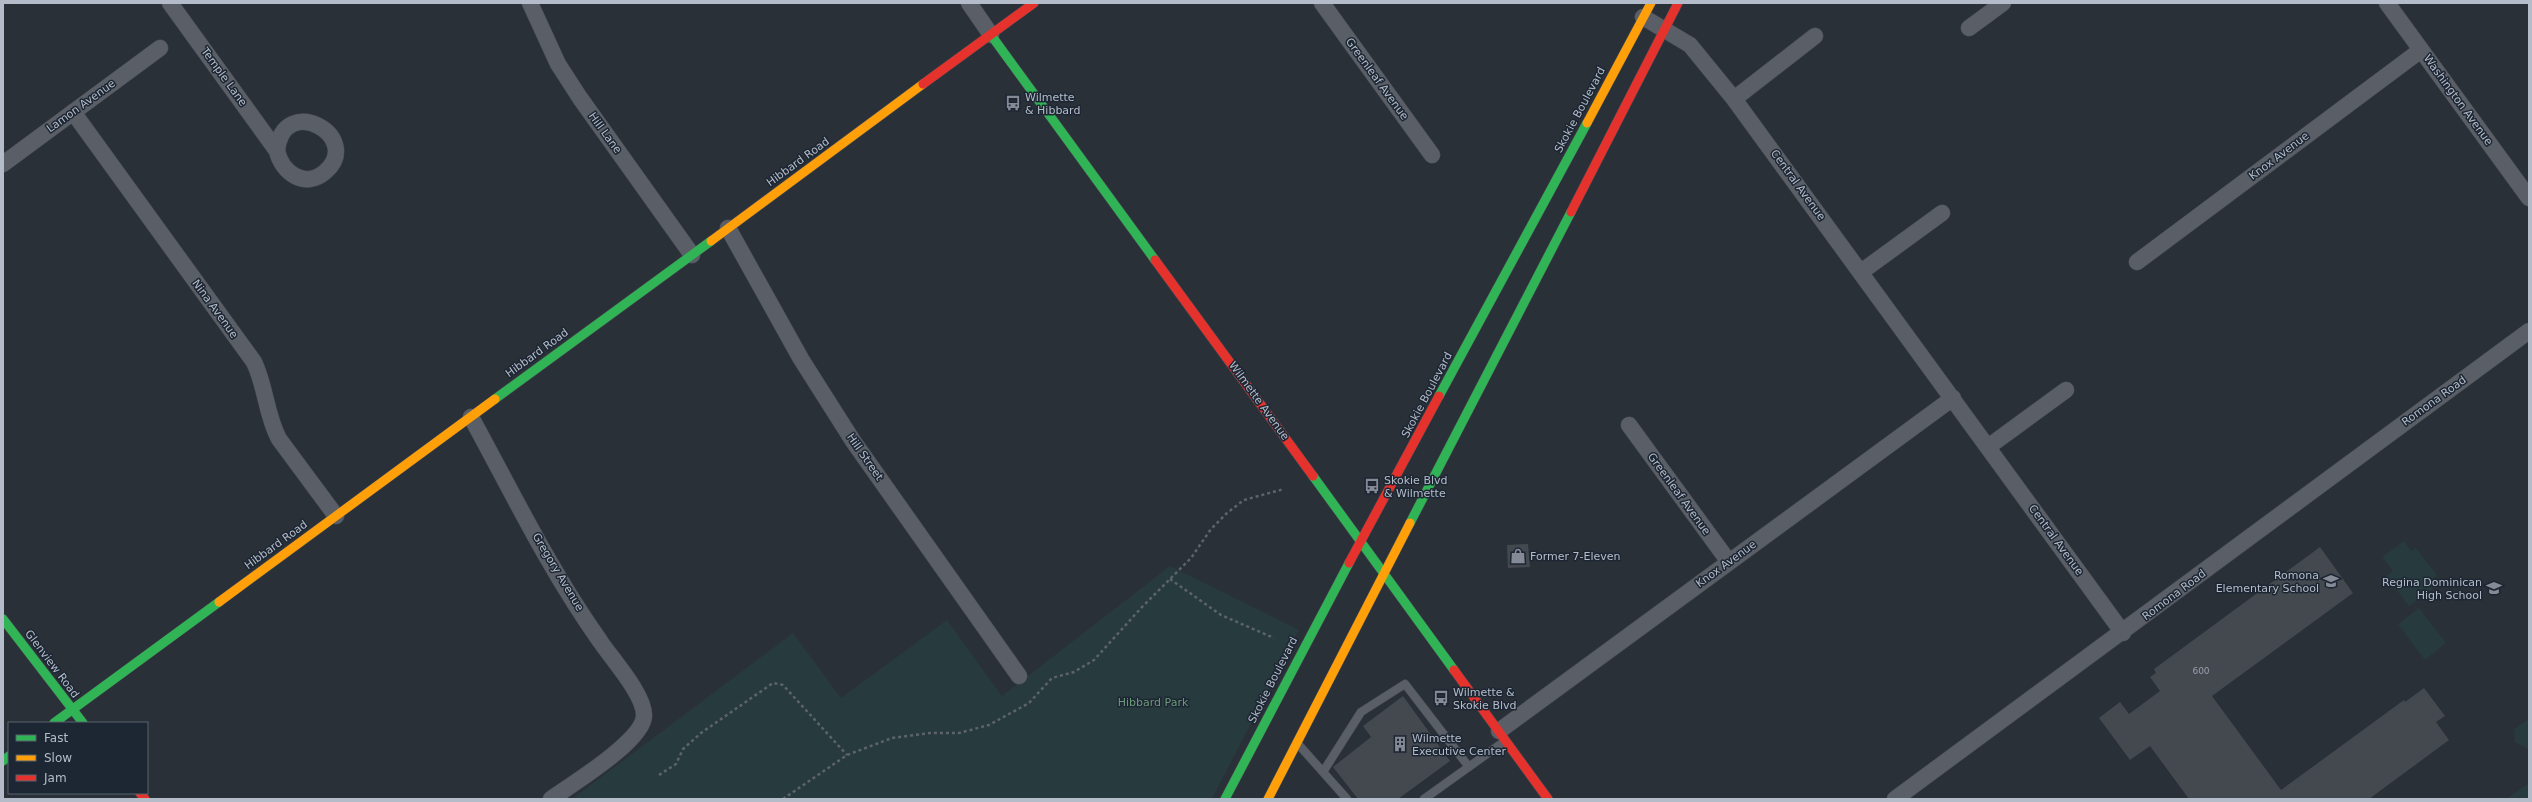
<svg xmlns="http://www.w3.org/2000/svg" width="2532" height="802" viewBox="0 0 2532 802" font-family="'DejaVu Sans',sans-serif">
<rect width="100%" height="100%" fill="#2a3038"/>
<path fill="#273a3e" d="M2404 541 2411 551 2416 548 2437 575 2428 583 2432 589 2409 606 2386 576 2393 571 2382 557Z
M1170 566 1299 630 1212 799H572L793 633 841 698 947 620 1002 696Z
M2419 608 2446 643 2425 660 2398 624Z
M2529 719V749L2515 742 2514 729Z
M2529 783V799H2506Z"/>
<path fill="#444950" d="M1528 544 1530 567 1508 568 1507 545Z
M2320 547 2353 593 2212 696 2281 790 2404 700 2405 702 2424 688 2445 716 2436 722 2449 740 2369 799H2189L2150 746 2130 760 2099 718 2120 702 2129 714 2160 691 2150 677 2156 673 2154 669Z
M1403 696 1450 761 1398 799H1358L1333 767 1371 737 1363 726Z"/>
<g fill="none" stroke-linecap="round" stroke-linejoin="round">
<defs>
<path id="lane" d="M1298 744 1347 799
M1323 772 1361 712 1405 684 1469 767
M1424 799 1505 741"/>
<path id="street" d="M170 3 277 151C282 173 305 189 325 172 365 137 283 91 277 151
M530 3 558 64 580 98 692 255
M969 3 991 35
M1322 3 1432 155
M2387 3 2529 198
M1643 17 1690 45 1734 99 2123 633
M1969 28 2003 3
M1734 99 1815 36
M73 112 254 362C266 387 266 415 279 439L336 516
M3 164 160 48
M728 228 801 359 853 441 1019 676
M2137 262 2421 50
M1861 272 1942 213
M471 417C512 492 550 571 600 641 611 658 645 695 644 716 643 741 572 784 551 799
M1629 425 1729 562
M1988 447 2066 390
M1499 731 1953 398
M1895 799 2529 331"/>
<path id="fast" d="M991 35 1155 260
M1439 396 1587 123
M495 399 711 241
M1313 476 1454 670
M1410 523 1571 212
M3 619 83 723
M54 723 219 602
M3 761 9 756
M1225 799 1349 563"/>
<path id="slow" d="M1587 123 1651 3
M711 241 923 84
M219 602 495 399
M1268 799 1410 523"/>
<path id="jam" d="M923 84 1034 3
M1571 212 1678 3
M1155 260 1313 476
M1349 563 1439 396
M1454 670 1548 799
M140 793 145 799"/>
</defs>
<use href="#lane" stroke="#484c53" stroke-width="9"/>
<use href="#street" stroke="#484c53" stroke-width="17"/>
<use href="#fast" stroke="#484c53" stroke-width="10"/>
<use href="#slow" stroke="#484c53" stroke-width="10"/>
<use href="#jam" stroke="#484c53" stroke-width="10"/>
<path stroke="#5d636a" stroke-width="2.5" stroke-dasharray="3 3" stroke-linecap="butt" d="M1170 579 1221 615 1274 638
M659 775 676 764 683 749 701 733 773 683 783 685 847 755
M783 799 847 755 892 738 930 733H959L989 725 1029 703 1052 678 1074 672 1094 660 1142 607 1191 558 1211 529 1227 513 1244 500 1284 489"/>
<use href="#lane" stroke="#5a5e66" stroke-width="8"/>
<use href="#street" stroke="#5a5e66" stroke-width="16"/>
<use href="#fast" stroke="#30b455" stroke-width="9"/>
<use href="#slow" stroke="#ff9f0a" stroke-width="9"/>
<use href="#jam" stroke="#e5322d" stroke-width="9"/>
</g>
<defs>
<symbol id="bus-bare" viewBox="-9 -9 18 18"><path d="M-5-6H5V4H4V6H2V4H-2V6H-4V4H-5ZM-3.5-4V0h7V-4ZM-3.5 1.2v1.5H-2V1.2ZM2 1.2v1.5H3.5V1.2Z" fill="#848b96" stroke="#1d2633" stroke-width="2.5" paint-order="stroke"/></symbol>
<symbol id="shop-bare" viewBox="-9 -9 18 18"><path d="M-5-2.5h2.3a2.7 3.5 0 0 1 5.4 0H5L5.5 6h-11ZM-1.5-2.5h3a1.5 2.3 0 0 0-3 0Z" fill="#848b96" stroke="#1d2633" stroke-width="2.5" paint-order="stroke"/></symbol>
<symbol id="school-bare" viewBox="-9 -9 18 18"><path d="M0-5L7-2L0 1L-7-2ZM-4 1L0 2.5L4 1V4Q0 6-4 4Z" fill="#848b96" stroke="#1d2633" stroke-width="2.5" paint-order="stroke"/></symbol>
<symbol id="building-bare" viewBox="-9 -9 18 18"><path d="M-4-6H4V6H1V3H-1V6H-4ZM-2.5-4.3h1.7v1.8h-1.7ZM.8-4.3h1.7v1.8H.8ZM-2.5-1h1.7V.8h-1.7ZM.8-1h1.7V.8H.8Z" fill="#848b96" stroke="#1d2633" stroke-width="2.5" paint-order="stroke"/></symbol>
</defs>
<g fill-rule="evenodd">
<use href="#bus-bare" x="1002" y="92" width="22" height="22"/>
<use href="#bus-bare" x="1361" y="475" width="22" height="22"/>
<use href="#shop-bare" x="1507" y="545" width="22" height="22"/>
<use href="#school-bare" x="2320" y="570" width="22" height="22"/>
<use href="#school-bare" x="2483" y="577" width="22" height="22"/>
<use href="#bus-bare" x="1430" y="687" width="22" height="22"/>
<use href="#building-bare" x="1389" y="733" width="22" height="22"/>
</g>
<g text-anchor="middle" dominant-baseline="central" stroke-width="3" stroke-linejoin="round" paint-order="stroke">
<g font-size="9" fill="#989fab">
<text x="2201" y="671">600</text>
</g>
<g font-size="11" fill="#b4bcc9" stroke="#1d2633">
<text transform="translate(224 77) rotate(54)">Temple Lane</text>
<text transform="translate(1377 79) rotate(54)">Greenleaf Avenue</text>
<text transform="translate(2458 100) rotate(54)">Washington Avenue</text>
<text transform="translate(81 106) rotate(-36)">Lamon Avenue</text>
<text transform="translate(1580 110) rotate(-62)">Skokie Boulevard</text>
<text transform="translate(605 133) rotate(54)">Hill Lane</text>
<text transform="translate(2279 156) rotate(-37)">Knox Avenue</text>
<text transform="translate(798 162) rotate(-36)">Hibbard Road</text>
<text transform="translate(1798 185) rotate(54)">Central Avenue</text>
<text transform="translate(215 309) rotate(54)">Nina Avenue</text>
<text transform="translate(537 353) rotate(-36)">Hibbard Road</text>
<text transform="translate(1427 395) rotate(-62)">Skokie Boulevard</text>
<text transform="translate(1259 401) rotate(54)">Wilmette Avenue</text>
<text transform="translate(2434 401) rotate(-36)">Romona Road</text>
<text transform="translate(865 457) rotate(55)">Hill Street</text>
<text transform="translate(1679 494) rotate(54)">Greenleaf Avenue</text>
<text transform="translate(2056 540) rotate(54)">Central Avenue</text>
<text transform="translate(276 545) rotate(-36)">Hibbard Road</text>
<text transform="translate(1726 564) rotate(-36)">Knox Avenue</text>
<text transform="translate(558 572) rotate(59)">Gregory Avenue</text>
<text transform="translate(2174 595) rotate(-37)">Romona Road</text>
<text transform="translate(52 664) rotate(53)">Glenview Road</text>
<text transform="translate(1273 680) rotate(-63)">Skokie Boulevard</text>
</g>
<g font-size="11" fill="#b4bcc9" stroke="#1d2633" text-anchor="start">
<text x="1025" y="97">Wilmette<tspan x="1025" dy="13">&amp; Hibbard</tspan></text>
<text x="1384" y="480">Skokie Blvd<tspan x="1384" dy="13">&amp; Wilmette</tspan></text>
<text x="1530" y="556">Former 7-Eleven</text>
<text x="2319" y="575" text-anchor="end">Romona<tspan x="2319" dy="13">Elementary School</tspan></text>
<text x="2482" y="582" text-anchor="end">Regina Dominican<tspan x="2482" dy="13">High School</tspan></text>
<text x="1453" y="692">Wilmette &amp;<tspan x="1453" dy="13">Skokie Blvd</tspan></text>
<text x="1412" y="738">Wilmette<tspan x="1412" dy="13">Executive Center</tspan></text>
</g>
<g font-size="11" fill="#6b9a76" stroke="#1d2633">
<text x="1153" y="702">Hibbard Park</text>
</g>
</g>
<rect width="2532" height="802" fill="none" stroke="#b4bcc9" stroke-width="8"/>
<rect x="8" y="722" width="140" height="72" fill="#1d2633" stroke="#59626f"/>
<rect x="16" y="735" width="20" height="6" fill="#30b455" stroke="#59626f"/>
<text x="44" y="742" font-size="12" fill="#b4bcc9">Fast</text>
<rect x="16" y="755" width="20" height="6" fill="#ff9f0a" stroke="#59626f"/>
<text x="44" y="762" font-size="12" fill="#b4bcc9">Slow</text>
<rect x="16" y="775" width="20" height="6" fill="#e5322d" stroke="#59626f"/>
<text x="44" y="782" font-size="12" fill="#b4bcc9">Jam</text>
</svg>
